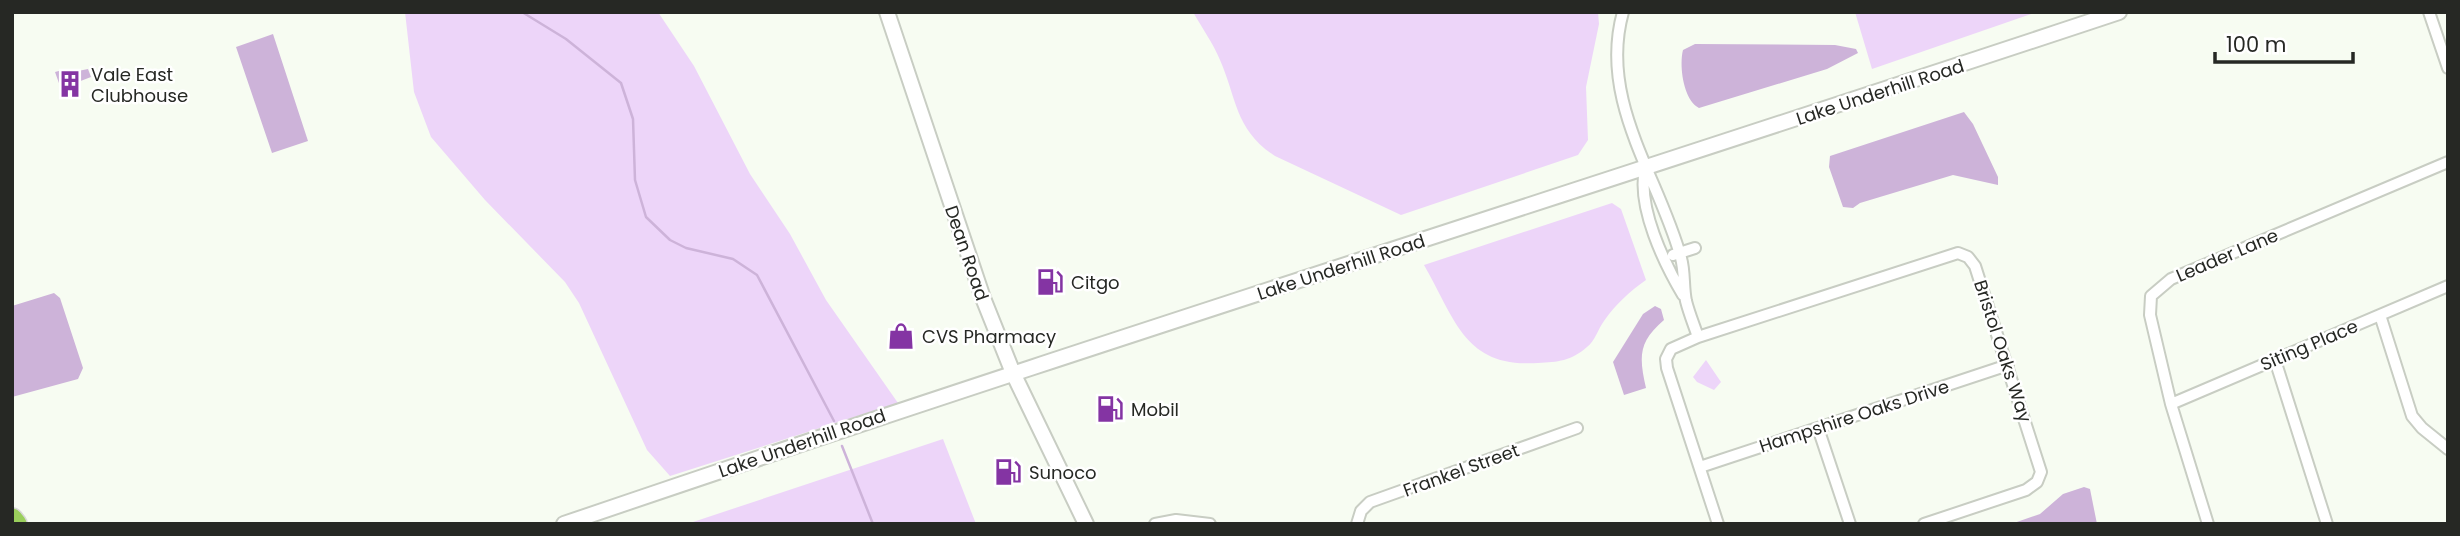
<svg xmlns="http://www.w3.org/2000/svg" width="2460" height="536" viewBox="0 0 2460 536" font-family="Poppins,sans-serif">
<rect width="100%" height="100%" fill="#f7fcf2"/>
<path fill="#edd5f9" d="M405 12H658L694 66 750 174 790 234 826 300 898 403 670 476 647 450 579 303 565 282 485 200 431 137 414 92Z
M1193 12H1598L1599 24 1586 87 1588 140 1578 155 1401 215 1275 156C1235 130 1237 99 1220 60 1213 43 1202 28 1193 12Z
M1855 12H2037L1872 69Z
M1612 203 1621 209 1646 280C1629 292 1616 304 1604 321 1598 329 1595 341 1587 347 1571 361 1558 362 1538 363 1465 368 1456 321 1424 265Z
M1706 360 1721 382 1714 390 1697 382 1693 377Z
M943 439 976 524H687Z"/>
<path fill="#cdb3d9" d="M273 34 308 141 272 153 236 47Z
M1695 44 1835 45 1856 49 1858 53 1827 69 1699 108C1683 100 1679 65 1683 50Z
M66 69 68 73 88 69 91 77 78 82 76 79 60 86 55 72Z
M1964 112 1973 124 1998 177V185L1953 175 1860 203 1853 208 1843 207 1829 167 1830 156Z
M54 293 60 298 83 368 78 379 12 397V306Z
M1655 306 1661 309 1664 320C1638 342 1639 357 1646 388L1624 395 1613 362 1643 314Z
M2084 487 2090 489 2097 524H2011L2040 514 2063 494Z"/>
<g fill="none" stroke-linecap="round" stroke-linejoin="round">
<path stroke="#cdb3d9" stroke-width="2.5" d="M522 12 566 39 621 83 633 119 635 180 646 217 670 240 686 248 733 259 757 275 834 421
M842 446 873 524"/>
<defs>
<path id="minor" d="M1623 12C1598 101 1659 177 1681 258 1685 272 1683 287 1686 301 1689 313 1694 325 1698 337
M2429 12 2448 68
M1645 170C1637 207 1664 263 1683 295
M1673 255 1695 248
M2380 315 2412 416 2422 428 2448 449
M2275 360 2327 524
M2171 404 2448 286
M1818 428 1850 524
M1700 467 2008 365
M1155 524 1176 520 1210 524
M1357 524 1361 511 1370 502 1577 428
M1718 524 1667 368 1666 359 1671 349 1698 337 1958 253 1968 257 1975 266 2041 472 2037 482 2026 490 1924 524
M2208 524 2171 404 2150 315 2151 296 2171 279 2448 162"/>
<path id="tertiary" d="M887 12 983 298 1013 373 1086 524
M564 524C1080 348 1601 184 2119 12"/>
<path id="motorway" d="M12 519 16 524"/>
</defs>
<use href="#minor" stroke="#c8cdc3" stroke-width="14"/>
<use href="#tertiary" stroke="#c8cdc3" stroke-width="18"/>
<use href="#motorway" stroke="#d8d8d8" stroke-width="24"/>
<use href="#minor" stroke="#fff" stroke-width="10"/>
<use href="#tertiary" stroke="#fff" stroke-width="14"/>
<use href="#motorway" stroke="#9acf5c" stroke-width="21"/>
</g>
<defs>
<symbol id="building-bare" viewBox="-9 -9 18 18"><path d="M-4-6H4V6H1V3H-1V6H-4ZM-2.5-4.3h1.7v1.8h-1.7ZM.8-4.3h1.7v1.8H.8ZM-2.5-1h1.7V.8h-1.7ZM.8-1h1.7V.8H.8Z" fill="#8434a3" stroke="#fff" stroke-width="2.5" paint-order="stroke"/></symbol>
<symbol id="fuel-bare" viewBox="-9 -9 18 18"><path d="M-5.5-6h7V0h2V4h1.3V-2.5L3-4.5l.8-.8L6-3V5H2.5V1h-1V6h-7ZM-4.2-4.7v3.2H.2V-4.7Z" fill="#8434a3" stroke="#fff" stroke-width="2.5" paint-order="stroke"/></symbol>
<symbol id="shop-bare" viewBox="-9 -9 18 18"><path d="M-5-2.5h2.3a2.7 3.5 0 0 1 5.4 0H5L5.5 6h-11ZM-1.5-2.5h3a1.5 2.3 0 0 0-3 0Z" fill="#8434a3" stroke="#fff" stroke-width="2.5" paint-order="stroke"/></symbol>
</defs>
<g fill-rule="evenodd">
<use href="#building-bare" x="51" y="65" width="38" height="38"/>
<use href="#fuel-bare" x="1031" y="263" width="38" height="38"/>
<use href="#shop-bare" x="882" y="317" width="38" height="38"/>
<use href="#fuel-bare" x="1091" y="390" width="38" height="38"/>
<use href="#fuel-bare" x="989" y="453" width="38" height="38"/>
</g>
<g text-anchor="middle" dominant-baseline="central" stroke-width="5" stroke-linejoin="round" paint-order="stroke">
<g font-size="18" fill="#262824" stroke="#fff" text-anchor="start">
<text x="91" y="74">Vale East<tspan x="91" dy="21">Clubhouse</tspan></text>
<text x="1071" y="282">Citgo</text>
<text x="922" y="336">CVS Pharmacy</text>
<text x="1131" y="409">Mobil</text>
<text x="1029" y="472">Sunoco</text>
</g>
<g font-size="18" fill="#262824" stroke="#fff">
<text transform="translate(1880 92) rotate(-18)">Lake Underhill Road</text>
<text transform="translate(967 253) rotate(71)">Dean Road</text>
<text transform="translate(2227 255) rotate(-23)">Leader Lane</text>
<text transform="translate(1341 267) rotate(-18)">Lake Underhill Road</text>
<text transform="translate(2309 345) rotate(-23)">Siting Place</text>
<text transform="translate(2003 351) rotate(72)">Bristol Oaks Way</text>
<text transform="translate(1854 416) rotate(-18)">Hampshire Oaks Drive</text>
<text transform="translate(802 443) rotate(-19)">Lake Underhill Road</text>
<text transform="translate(1461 470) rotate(-20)">Frankel Street</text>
</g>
</g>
<rect width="2460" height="536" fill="none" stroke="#262824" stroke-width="28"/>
<path d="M2215 52v10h138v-10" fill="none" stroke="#262824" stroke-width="3.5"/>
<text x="2226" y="52" font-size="21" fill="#262824" stroke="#ffffff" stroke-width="5" paint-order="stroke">100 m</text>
</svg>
